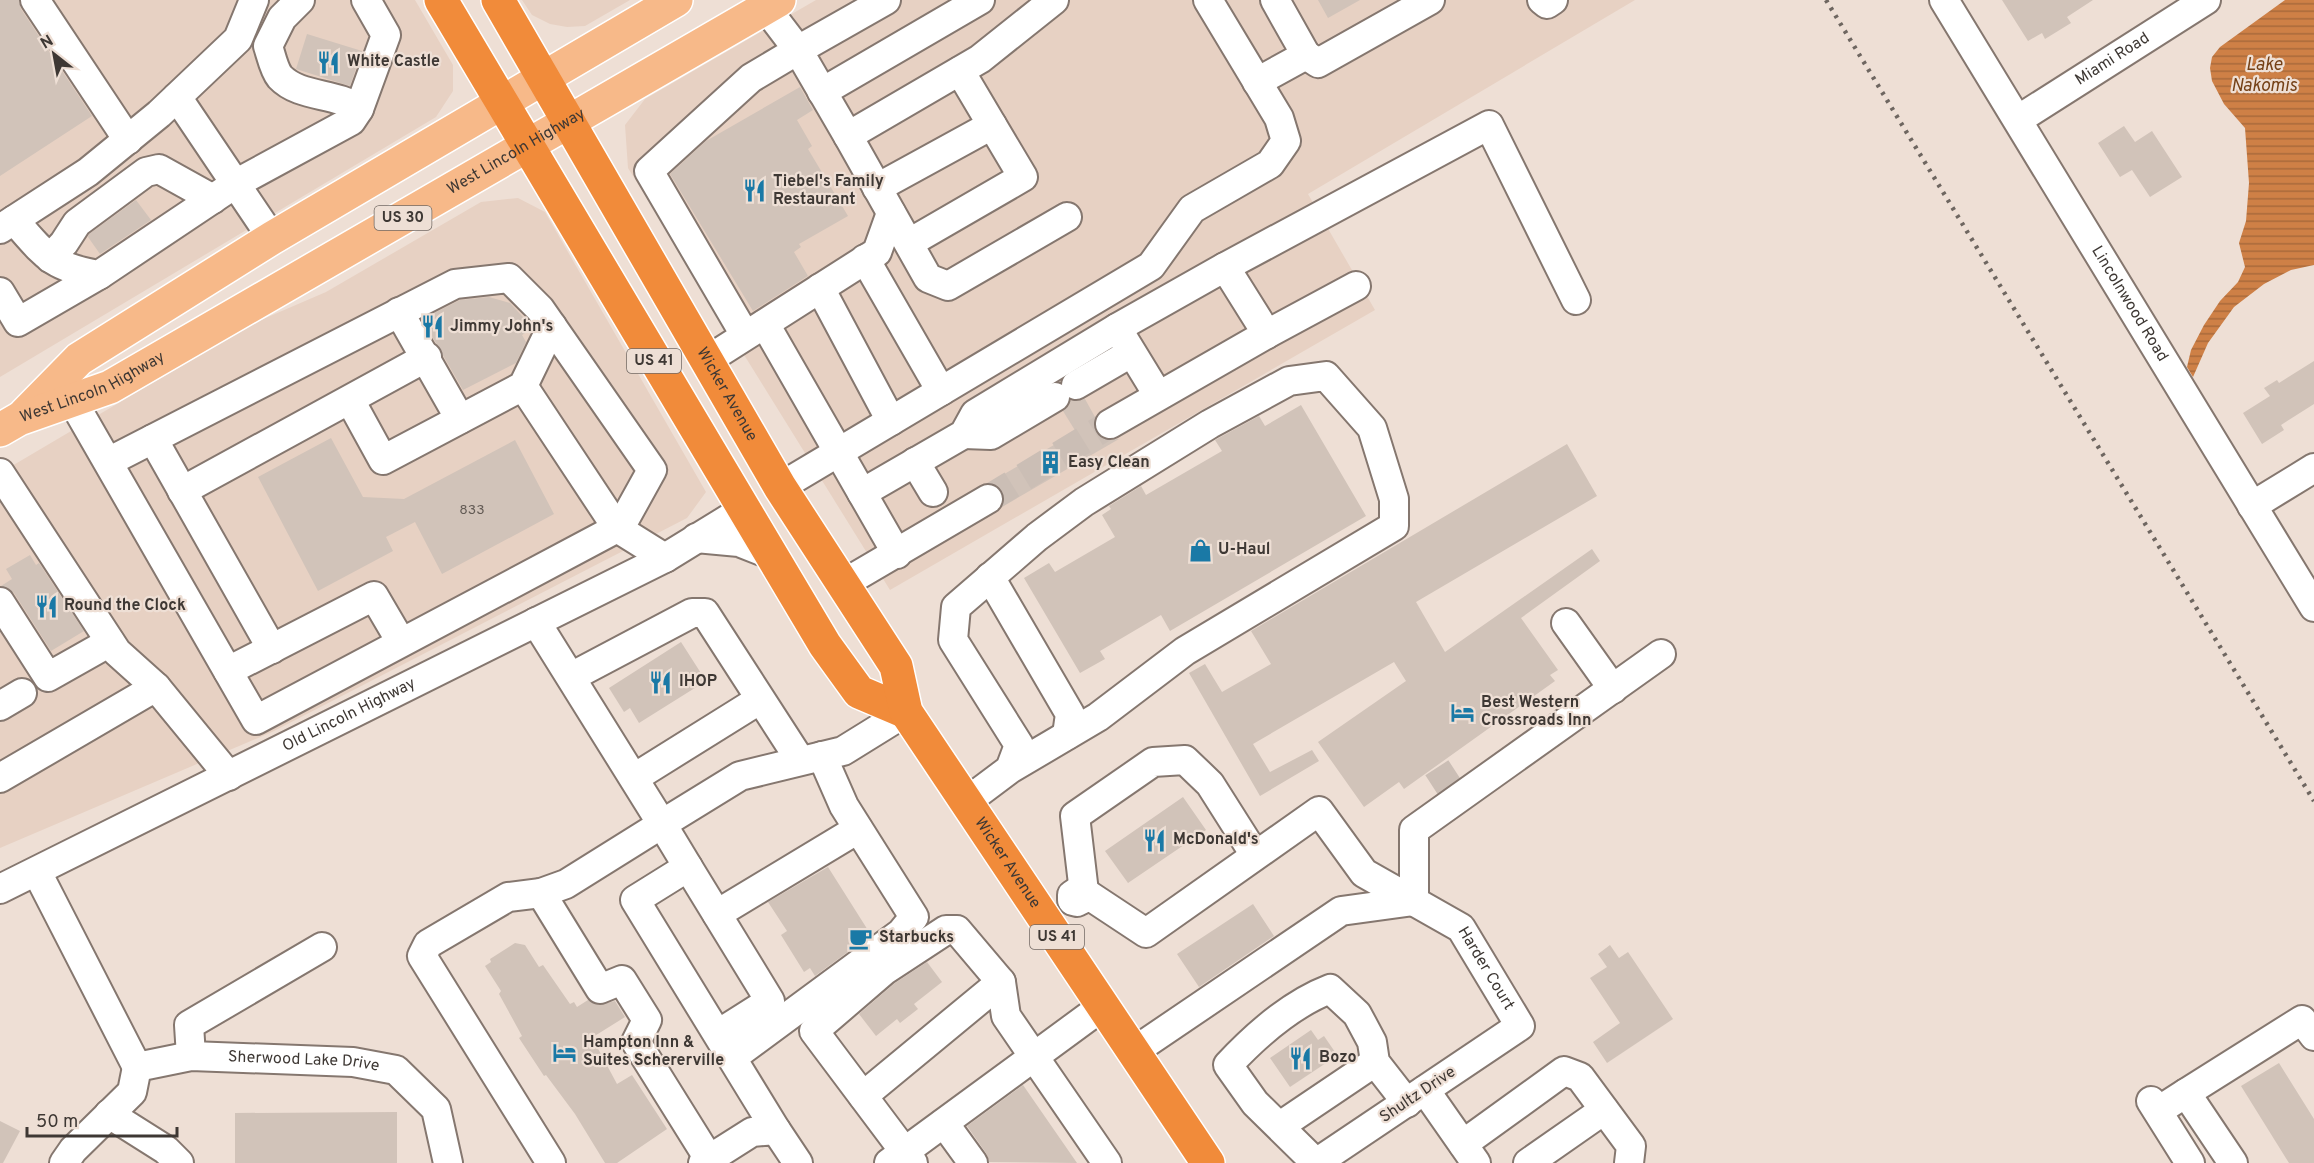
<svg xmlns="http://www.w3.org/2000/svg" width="2314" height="1163" viewBox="0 0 2314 1163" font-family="Overpass,sans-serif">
<defs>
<pattern id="water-rules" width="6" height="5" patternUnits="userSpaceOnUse" patternTransform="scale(1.5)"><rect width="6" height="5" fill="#ce8046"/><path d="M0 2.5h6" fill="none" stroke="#a96a3b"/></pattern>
</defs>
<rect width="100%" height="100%" fill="#eedfd5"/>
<path fill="#e7d1c3" d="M0 0H415L453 65V91L436 117 0 377Z
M522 0H630L585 26 567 27 550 24 532 15Z
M816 0H1635L1308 194 1375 310 890 590 628 168 625 125 645 99Z
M518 198 545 212 706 492 687 518 272 732 0 848V473L254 323 326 292 481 202Z"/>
<path fill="url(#water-rules)" d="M2285 0H2314V265L2291 270 2264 284 2234 307 2208 343 2193 377 2187 367 2191 350 2204 325 2220 301 2238 282 2245 267 2239 243 2246 221 2249 183 2245 128 2224 104 2212 81 2210 68 2212 57 2220 47Z"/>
<path fill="#d1c3b9" d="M0 0H19L21 9 92 116 0 176Z
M1318 0H1360L1328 18Z
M2002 0H2093L2067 17 2071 23 2045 39 2042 33 2028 41Z
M307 34 362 51 350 86 296 69Z
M800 87 813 110 797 120 812 146 808 149 848 216 799 244 801 247 794 252 808 276 753 311 670 174 706 141Z
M2124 126 2135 142 2152 131 2182 177 2150 197 2132 170 2120 177 2098 143Z
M136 200 151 220 100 254 88 237 89 234Z
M489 297 510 303 533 328 522 335 526 342 516 363 463 390 422 319 460 300Z
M2314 361V404L2281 425 2284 430 2262 444 2243 413 2270 396 2264 388 2277 380 2279 383Z
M1085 399 1095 417 1094 425 1096 433 1102 438 1119 439 1002 507V491L997 485 989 483 1076 432 1063 411 1071 400Z
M1301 405 1366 516 1170 631 1161 615 1100 651 1105 659 1080 673 1024 578 1049 563 1055 572 1115 537 1102 515 1111 509 1109 506 1141 486 1146 495 1222 451 1215 440 1259 416 1265 426Z
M331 438 363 497 404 499 515 440 554 514 442 574 415 522 386 537 393 551 318 591 258 477Z
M1567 444 1597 496 1416 602 1445 652 1592 549 1600 561 1521 618 1558 670 1550 675 1555 681 1404 789 1399 782 1364 807 1318 742 1406 681 1394 662 1253 744 1270 772 1312 750 1319 761 1260 796 1189 673 1205 664 1222 692 1271 664 1251 631Z
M30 555 36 565 39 563 84 631 51 651 14 593 1 586 12 579 6 569Z
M681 642 706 681 639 723 630 708 624 712 609 688Z
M1183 797 1206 830 1128 883 1105 851Z
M828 867 871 935 815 976 810 968 804 972 781 935 787 931 768 902Z
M1253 904 1274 936 1199 987 1177 954Z
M515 943 525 945 539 967 543 965 570 1004 574 1002 577 1007 588 1000 599 1005 615 1001 625 1017 593 1037 597 1042 595 1043 617 1084 632 1075 667 1129 617 1163H605L575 1114 546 1075 544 1076 519 1038 522 1036 499 994 501 991 485 966 491 962 490 959Z
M1610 945 1619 958 1628 952 1673 1019 1607 1063 1593 1042 1620 1023 1590 978 1607 967 1598 954Z
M927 962 942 982 914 1004 918 1009 900 1023 897 1019 876 1036 859 1014 895 983Z
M1311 1030 1318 1040 1324 1036 1335 1052 1330 1055 1332 1059 1290 1087 1270 1058Z
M2279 1063 2314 1119V1163H2289L2241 1086Z
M1023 1085 1077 1163 989 1162 986 1153 967 1126Z
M397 1112V1163H235V1113Z
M0 1121 20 1131 3 1163H0Z"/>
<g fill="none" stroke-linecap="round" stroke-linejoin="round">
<path stroke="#cbbeb5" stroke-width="28" stroke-dasharray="28 14" stroke-linecap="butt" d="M988 499 1110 424
M1433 787 1456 772"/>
<defs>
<g id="minor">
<path d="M35 0 128 140"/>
<path d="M300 0 282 18 268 46C271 55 274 70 280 77 300 98 336 92 359 109"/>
<path d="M1054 0 980 59 848 136 928 278 948 286 1067 217"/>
<path d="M1542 0 1547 4 1553 0"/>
<path id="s1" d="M1944 0 2314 607"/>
<path d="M1306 55 1318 63 1430 0"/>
<path d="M1257 82 1306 55 1275 0"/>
<path d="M822 92 980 0"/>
<path d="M177 97 272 238"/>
<path id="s2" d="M2019 119 2206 0"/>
<path d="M848 136 798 50 886 0"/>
<path d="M877 188 992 125"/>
<path d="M14 220C45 255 51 267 99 275L235 184 351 121 359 109 386 35 366 0"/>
<path d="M0 229 88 172 159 114 238 39 254 0"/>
<path d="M909 243 1023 177 960 71"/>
<path d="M50 258 64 243 77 223 146 172 159 169 213 199"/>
<path d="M865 259 941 391"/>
<path d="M1225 267 1489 125 1576 300"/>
<path d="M820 288 891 421"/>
<path d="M0 292 18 322 99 275"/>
<path d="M399 312 460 419"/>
<path d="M765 324 862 493"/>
<path d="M1117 328 1158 395"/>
<path d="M1267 334 1356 286"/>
<path d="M745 335 649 171 751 78 798 50 766 8"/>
<path d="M706 361 877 252 891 213"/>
<path d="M1076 385 1131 353"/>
<path d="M523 386 617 528 665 558"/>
<path d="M72 400C133 507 195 613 256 720L621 526 652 470 540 309 509 278 455 284 108 462"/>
<path d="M350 400 383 460 523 386 552 326"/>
<path d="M964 434 991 435 1055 397"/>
<path d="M153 439 272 649"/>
<path d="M915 462 933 492"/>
<path d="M0 473 117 652 156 687"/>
<path d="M780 487 1151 266 1192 209 1270 164 1286 141 1279 118 1208 0"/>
<path d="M182 491 427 357"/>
<path d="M2252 506 2314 468"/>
<path d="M696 538 739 542 772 555"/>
<path d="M897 554 862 493 964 434 975 414 1117 328 1225 267 1267 334 1110 424"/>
<path d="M990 577 1070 714 1067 735"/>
<path d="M843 584 988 499"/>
<path d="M0 602 48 677 110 642"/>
<path d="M536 622 662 824 566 884 541 893 508 897 428 944 422 956 551 1163"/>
<path d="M1566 623 1613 689"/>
<path d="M228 671 374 596 401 642"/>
<path d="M571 677 692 613H705L800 760"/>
<path d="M0 706 22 693"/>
<path d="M0 778 156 687 229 776"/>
<path d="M634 778 759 700"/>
<path d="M966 802 1010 769 1019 745 953 640 956 607 1037 537 1084 502 1210 424 1289 381 1326 376 1372 428 1394 499V526L1185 651 1098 717 1010 769"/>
<path d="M688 867 770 1001 718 1034"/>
<path d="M37 872 137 1067"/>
<path id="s3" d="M0 889 665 558 743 510"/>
<path d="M541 893 600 989 622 980 647 1020 636 1042 709 1159"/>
<path id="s4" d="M1072 900V895L1078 891 1084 892 1146 933 1319 811 1364 873 1461 928 1520 1026 1316 1163"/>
<path d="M1073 901 1077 902 1083 899 1084 892 1075 816 1153 762 1185 760 1210 784 1255 855"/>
<path d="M1414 901V830L1661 654"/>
<path d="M717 914 858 829"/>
<path d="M1133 1052 1341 911 1414 901"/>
<path d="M191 1056 189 1025 322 947"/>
<path d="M733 1057 901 933 914 917 844 806 822 756"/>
<path d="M1425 1090 1476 1163"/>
<path d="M2186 1093 2302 1020 2314 1036"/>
<path d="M863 1096 1001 982"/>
<path d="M2151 1101 2190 1163"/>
<path d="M2158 1111 2186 1093 2233 1163"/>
<path d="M109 1114 166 1150 179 1163"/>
<path d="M944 1123 973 1163"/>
<path d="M1280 1126 1375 1062"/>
<path d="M776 1130 635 900 688 867 662 824 740 776 843 751 906 712"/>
<path d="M1463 1144 1564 1071 1580 1077 1631 1146 1629 1163"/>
<path id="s5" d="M64 1163 73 1150 132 1092 137 1067 191 1056 353 1062 396 1070 436 1109 448 1163"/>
<path d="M703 1163 752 1132 776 1130 798 1163"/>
<path d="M889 1163 1103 1006"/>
<path d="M913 1163 814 1031 885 970 946 930H957L1001 982 1006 1016 1107 1163"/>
<path d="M1316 1163 1255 1103 1228 1065C1257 1034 1291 1004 1330 989L1357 1014 1372 1042 1375 1062 1407 1103"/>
<path d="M1528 1163 1604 1110"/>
</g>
<g id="major">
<path d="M25 414 79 359 272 238 676 0"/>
<path id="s6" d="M0 430 19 419 110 387 779 0"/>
</g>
<g id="highway">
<path d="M441 0 825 645 859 692 906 712"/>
<path id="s7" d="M498 0 780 487 896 666 906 712 1208 1163"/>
</g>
</defs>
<use href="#minor" stroke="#85776f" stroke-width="32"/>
<use href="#major" stroke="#fff" stroke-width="36"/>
<use href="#highway" stroke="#fff" stroke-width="36"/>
<use href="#minor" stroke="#fff" stroke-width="28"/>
<use href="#major" stroke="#f7b989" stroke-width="33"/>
<use href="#highway" stroke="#f18b3a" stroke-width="33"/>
<path stroke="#6e6660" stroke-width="4.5" stroke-dasharray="3 6" stroke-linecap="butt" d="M1826 0 2314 801"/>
</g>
<defs>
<symbol id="restaurant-bare" viewBox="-9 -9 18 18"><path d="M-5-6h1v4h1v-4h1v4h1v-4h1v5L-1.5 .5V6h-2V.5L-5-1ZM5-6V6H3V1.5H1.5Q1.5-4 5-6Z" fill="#1a79a6" stroke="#eedfd5" stroke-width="2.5" paint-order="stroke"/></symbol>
<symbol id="building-bare" viewBox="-9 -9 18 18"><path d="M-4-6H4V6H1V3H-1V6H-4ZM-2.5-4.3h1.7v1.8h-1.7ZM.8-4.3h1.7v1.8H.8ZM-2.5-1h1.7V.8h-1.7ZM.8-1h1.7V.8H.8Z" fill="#1a79a6" stroke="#eedfd5" stroke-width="2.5" paint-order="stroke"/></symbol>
<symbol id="shop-bare" viewBox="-9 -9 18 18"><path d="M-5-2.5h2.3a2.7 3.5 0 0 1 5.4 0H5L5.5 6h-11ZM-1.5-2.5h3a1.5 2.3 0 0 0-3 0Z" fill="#1a79a6" stroke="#eedfd5" stroke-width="2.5" paint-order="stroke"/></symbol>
<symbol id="hotel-bare" viewBox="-9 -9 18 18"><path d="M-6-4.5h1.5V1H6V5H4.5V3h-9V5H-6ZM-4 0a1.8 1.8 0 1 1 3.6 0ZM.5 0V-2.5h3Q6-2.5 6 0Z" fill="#1a79a6" stroke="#eedfd5" stroke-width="2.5" paint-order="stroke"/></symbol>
<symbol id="cafe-bare" viewBox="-9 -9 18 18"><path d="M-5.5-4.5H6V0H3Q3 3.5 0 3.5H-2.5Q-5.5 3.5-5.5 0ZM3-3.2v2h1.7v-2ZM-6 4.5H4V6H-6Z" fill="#1a79a6" stroke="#eedfd5" stroke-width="2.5" paint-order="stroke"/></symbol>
</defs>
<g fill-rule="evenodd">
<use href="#restaurant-bare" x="312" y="46" width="33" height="33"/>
<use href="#restaurant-bare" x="738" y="174" width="33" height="33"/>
<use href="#restaurant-bare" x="416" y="310" width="33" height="33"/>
<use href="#building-bare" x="1034" y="446" width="33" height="33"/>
<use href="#shop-bare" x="1184" y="534" width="33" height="33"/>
<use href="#restaurant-bare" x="30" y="590" width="33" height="33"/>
<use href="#restaurant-bare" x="644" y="666" width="33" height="33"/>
<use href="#hotel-bare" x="1446" y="696" width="33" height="33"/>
<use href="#restaurant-bare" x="1138" y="824" width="33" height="33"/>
<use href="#cafe-bare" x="844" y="922" width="33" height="33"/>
<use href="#hotel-bare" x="548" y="1036" width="33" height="33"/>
<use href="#restaurant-bare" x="1284" y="1042" width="33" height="33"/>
</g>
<g text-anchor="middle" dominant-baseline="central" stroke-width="4.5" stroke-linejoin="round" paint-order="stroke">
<g font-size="14" fill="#635b55">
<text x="472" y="510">833</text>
</g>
<g fill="#eedfd5" stroke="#736a64" stroke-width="1.5">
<rect x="374.5" y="206" width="57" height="24" rx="4.5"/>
<rect x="627" y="349" width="54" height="24" rx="4.5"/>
<rect x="1030" y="925" width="54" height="24" rx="4.5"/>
</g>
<g font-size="15" font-weight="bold" fill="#3e3834">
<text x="403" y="218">US 30</text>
<text x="654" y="361">US 41</text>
<text x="1057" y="937">US 41</text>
</g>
<g font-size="16" fill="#3e3834" stroke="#eedfd5">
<text stroke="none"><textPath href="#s2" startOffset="111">Miami Road</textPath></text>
<text stroke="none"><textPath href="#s6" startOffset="588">West Lincoln Highway</textPath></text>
<text stroke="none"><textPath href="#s1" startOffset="356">Lincolnwood Road</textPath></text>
<text stroke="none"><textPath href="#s6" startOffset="102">West Lincoln Highway</textPath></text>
<text stroke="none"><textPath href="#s7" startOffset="456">Wicker Avenue</textPath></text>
<text stroke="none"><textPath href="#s3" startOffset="390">Old Lincoln Highway</textPath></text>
<text stroke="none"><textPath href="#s7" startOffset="1005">Wicker Avenue</textPath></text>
<text stroke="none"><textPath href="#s4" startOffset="540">Harder Court</textPath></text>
<text stroke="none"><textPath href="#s5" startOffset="292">Sherwood Lake Drive</textPath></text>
<text transform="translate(1418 1095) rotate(-34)">Shultz Drive</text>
</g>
<g font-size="16" font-weight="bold" fill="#3e3834" stroke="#eedfd5" text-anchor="start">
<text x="347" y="62">White Castle</text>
<text x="773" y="182">Tiebel's Family<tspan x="773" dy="18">Restaurant</tspan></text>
<text x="450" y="327">Jimmy John's</text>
<text x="1068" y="463">Easy Clean</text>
<text x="1218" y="550">U-Haul</text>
<text x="64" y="606">Round the Clock</text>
<text x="679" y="682">IHOP</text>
<text x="1481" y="703">Best Western<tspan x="1481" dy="18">Crossroads Inn</tspan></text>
<text x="1173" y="840">McDonald's</text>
<text x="879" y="938">Starbucks</text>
<text x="583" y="1043">Hampton Inn &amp;<tspan x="583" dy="18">Suites Schererville</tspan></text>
<text x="1319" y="1058">Bozo</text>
</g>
<g font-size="18" font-style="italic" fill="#754116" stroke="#eedfd5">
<text x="2264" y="65">Lake<tspan x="2264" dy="21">Nakomis</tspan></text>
</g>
</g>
<g transform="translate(54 54) rotate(329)" stroke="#eedfd5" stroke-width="4.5" paint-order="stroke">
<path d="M0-4.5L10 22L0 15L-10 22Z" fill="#3e3834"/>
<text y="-9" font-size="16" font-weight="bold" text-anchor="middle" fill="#3e3834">N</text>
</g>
<path d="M27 1127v9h150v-9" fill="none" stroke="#3e3834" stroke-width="3"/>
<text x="36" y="1127" font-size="18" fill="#3e3834" stroke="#eedfd5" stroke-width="4.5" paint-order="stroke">50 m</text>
</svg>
